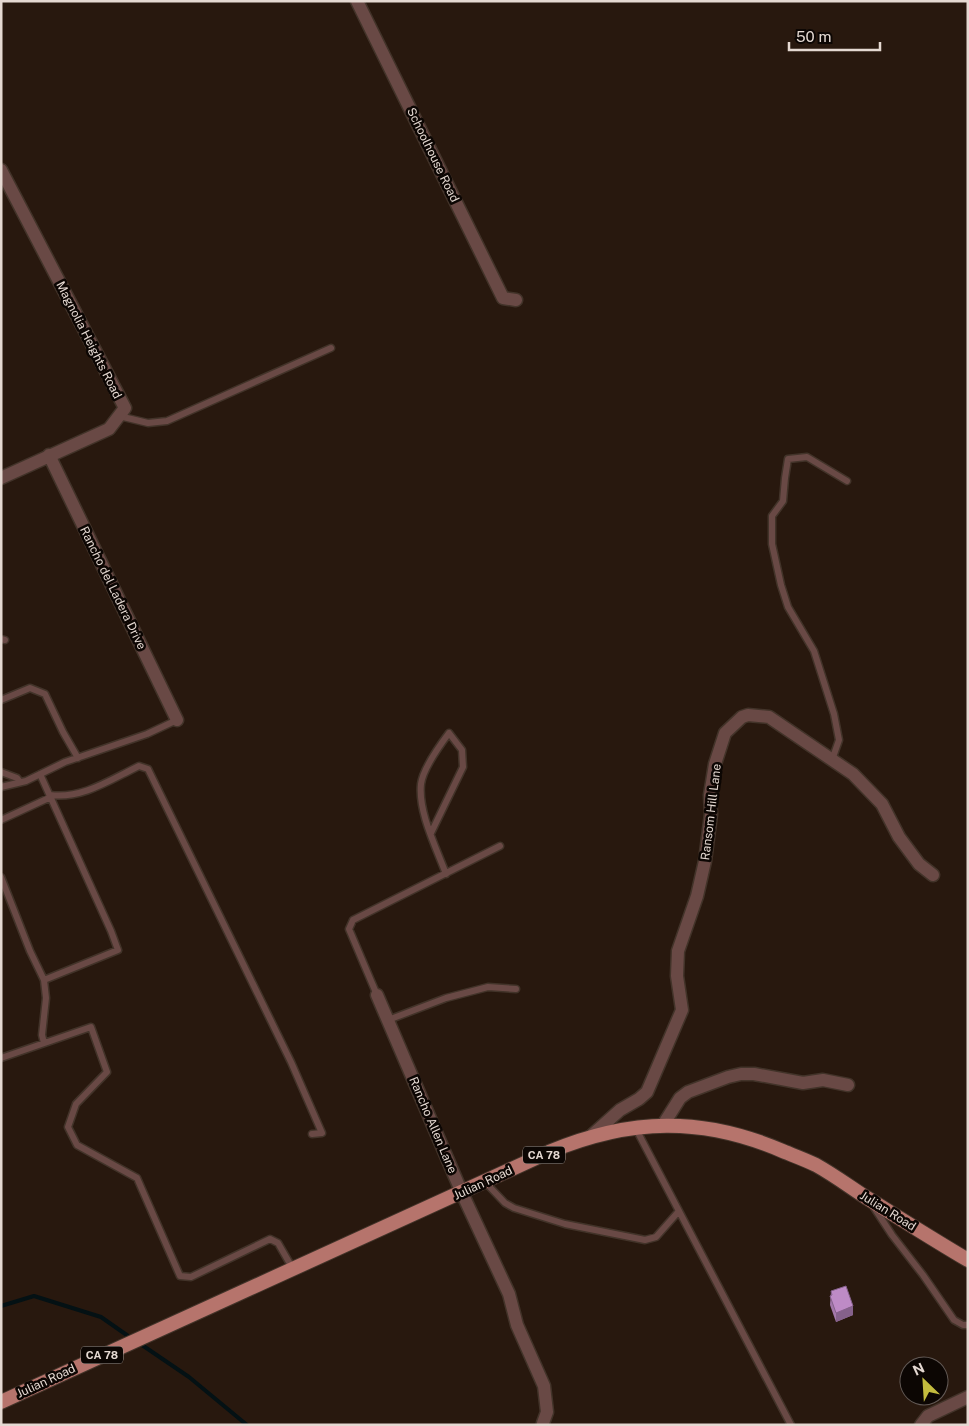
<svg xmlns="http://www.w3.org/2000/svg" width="969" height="1426" viewBox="0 0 969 1426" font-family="'Public Sans',sans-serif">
<rect width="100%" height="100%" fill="#28180e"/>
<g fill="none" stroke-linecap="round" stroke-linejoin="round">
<path stroke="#041114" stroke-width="4" d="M1 1306 34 1296 101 1317 131 1338
M139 1343 189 1377 247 1425"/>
<defs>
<path id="service" d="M119 416 148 423 167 421 331 348
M1 639 5 640
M1 700 30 688 45 694 63 732 78 758
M832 760 839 740 834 714 814 651 788 607 781 585 772 544V516L783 501 785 478 788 459 807 457 847 481
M1 772 17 778 20 782
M40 774 111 931 118 950 44 980 46 998 42 1035 44 1043
M1 787 26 781 65 762 147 734 177 720
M50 795C80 799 107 782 133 769L139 766 148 769 291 1062 322 1133 312 1134
M1 820 51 797
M431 833 463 767 462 750 449 733C440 745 423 769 421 784 418 812 436 847 446 874
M1 877 30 951 44 980
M377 995 349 929 353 920 500 846
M388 1020 446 998 488 987 516 989
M1 1058 91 1027 107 1072 76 1104 68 1127 77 1145 137 1178 180 1276 191 1277 270 1239 278 1243 293 1269
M635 1127 791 1425
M485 1182 505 1203 514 1208 565 1224 645 1240 656 1237 679 1211
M873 1206 892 1235 923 1275 954 1320 963 1325H968"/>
<path id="minor" d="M357 1 503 298 516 300
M1 170 125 408 109 429 1 478
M49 455 177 720
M377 995 462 1193 509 1294 517 1325 544 1386 547 1412 543 1423
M663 1125 680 1098 688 1092 728 1077 741 1074H754L803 1083 823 1080 848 1085
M591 1136 620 1110 639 1099 647 1092 682 1010 677 976 678 951 697 896 705 861 711 814 710 795 715 764 725 733 742 717 748 715 769 717 853 774 882 804 899 837 919 864 933 875
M921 1425 928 1416 968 1397"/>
<path id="primary" d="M1 1402 549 1152C630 1118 703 1116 785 1152 795 1156 806 1160 816 1165 834 1175 850 1187 867 1198 901 1219 934 1240 968 1260"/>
</defs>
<use href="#service" stroke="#423329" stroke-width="9"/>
<use href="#minor" stroke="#423329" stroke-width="15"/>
<use href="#primary" stroke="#423329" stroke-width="16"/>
<use href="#service" stroke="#694945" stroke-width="6"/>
<use href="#minor" stroke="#694945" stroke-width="12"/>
<use href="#primary" stroke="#b6746c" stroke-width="14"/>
</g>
<path fill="#a378aa" d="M831 1291 853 1315 836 1322 830 1305Z"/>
<path fill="#85618b" d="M853 1306V1315L836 1322V1313Z"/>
<path fill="#be8bc6" stroke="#85618b" d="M846 1286 853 1306 836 1313 830 1296 832 1295 831 1291Z"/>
<g text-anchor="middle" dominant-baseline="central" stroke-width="5" stroke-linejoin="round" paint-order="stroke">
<g fill="#0c0603" stroke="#a49a94" stroke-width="1">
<rect x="523" y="1146.5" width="42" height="17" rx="4"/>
<rect x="81" y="1346.5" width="42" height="17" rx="4"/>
</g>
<g font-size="11" font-weight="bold" fill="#e5d9d2">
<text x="544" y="1155">CA 78</text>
<text x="102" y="1355">CA 78</text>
</g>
<g font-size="12" fill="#e5d9d2" stroke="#0c0603">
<text transform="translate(433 155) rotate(64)">Schoolhouse Road</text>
<text transform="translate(89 340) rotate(63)">Magnolia Heights Road</text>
<text transform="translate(113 588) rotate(64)">Rancho del Ladera Drive</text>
<text transform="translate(711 812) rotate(-83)">Ransom Hill Lane</text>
<text transform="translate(433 1125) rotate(67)">Rancho Allen Lane</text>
<text transform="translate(483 1183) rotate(-25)">Julian Road</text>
<text transform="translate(888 1211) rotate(32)">Julian Road</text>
<text transform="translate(46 1381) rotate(-25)">Julian Road</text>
</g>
</g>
<rect width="969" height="1426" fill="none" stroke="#e5d9d2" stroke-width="5"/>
<g transform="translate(924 1381) rotate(335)"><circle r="24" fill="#0c0603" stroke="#635a56"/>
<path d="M0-4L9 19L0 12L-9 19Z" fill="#c4bc3e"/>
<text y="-8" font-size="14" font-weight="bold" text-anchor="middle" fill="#e5d9d2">N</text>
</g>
<path d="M789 42v8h91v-8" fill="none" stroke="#e5d9d2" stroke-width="2.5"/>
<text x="796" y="42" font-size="15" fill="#e5d9d2" stroke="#0c0603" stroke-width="4" paint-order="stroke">50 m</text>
</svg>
